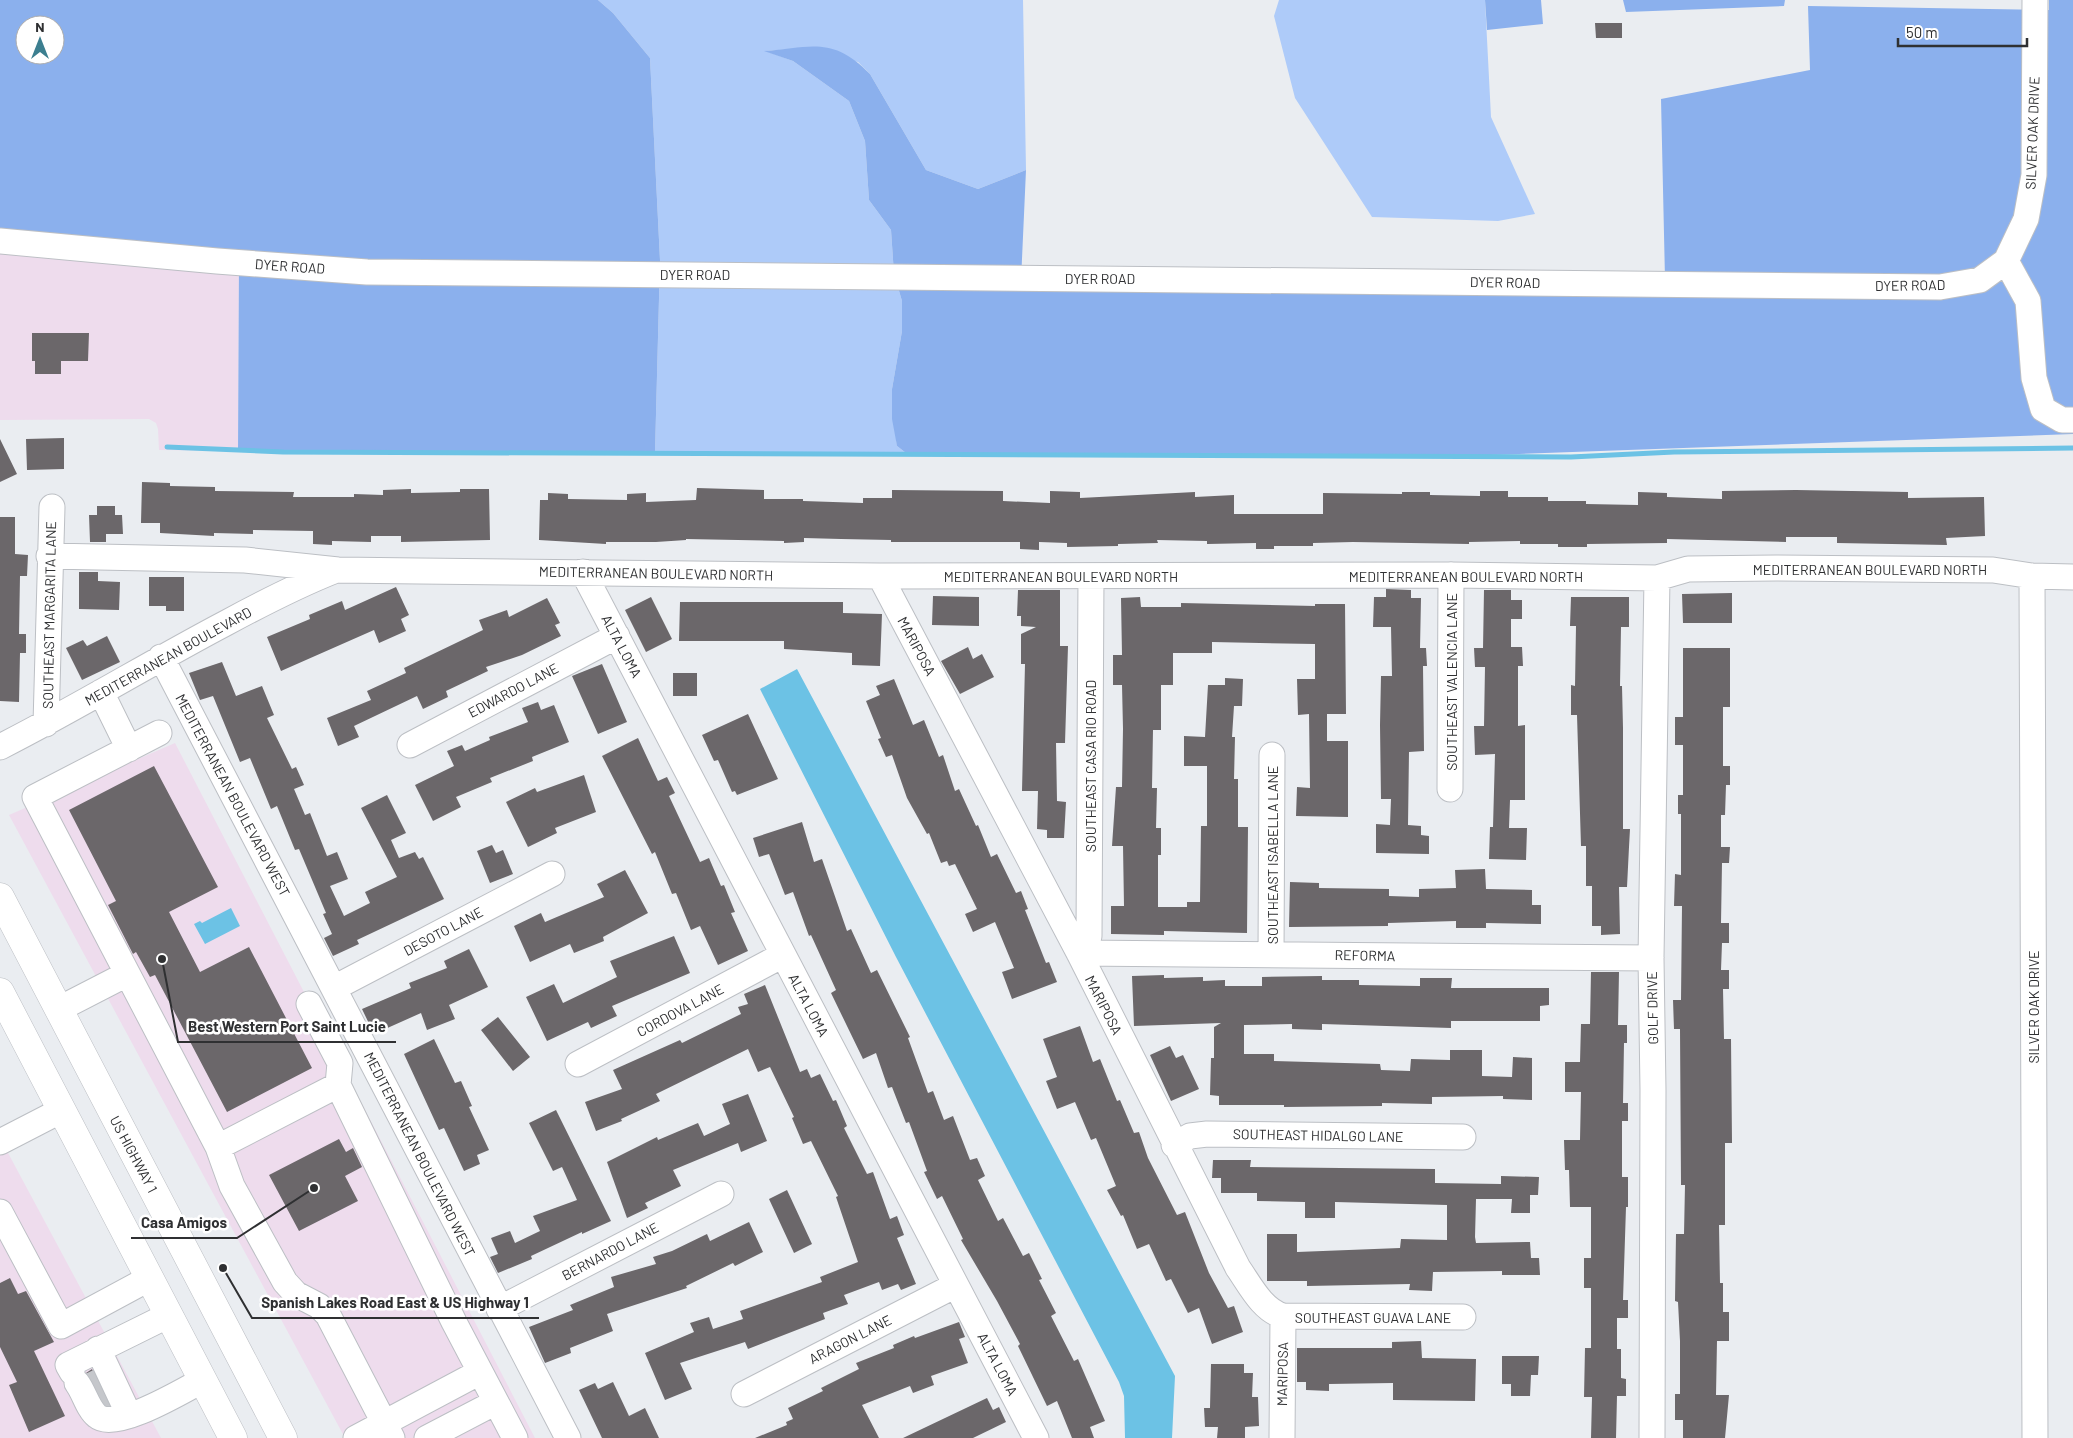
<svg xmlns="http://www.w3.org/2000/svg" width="2073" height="1438" viewBox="0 0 2073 1438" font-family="Barlow,sans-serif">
<rect width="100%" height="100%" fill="#eaedf1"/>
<path fill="#eedced" d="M0 240 239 258 238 451 159 450 158 429 156 423 149 419 0 420Z
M175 743 535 1438H345L9 815Z
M0 1138 161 1438H0Z"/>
<path fill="#aecbf9" d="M598 0H1023L1026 170 978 189 926 170 870 74 858 62 791 49 766 51 793 61 849 101 865 141 869 200 891 230 894 274 902 301V331L892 389 897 446 906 453H655L660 260 650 58 613 13Z
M1279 0H1485L1491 117 1535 214 1498 221 1372 217 1295 98 1274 16Z"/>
<path fill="#8bb0ed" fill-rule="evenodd" d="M0 0H598L613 13 650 58 660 260 655 453 238 451 239 258 0 240ZM25 25H55V55H25Z
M1485 0H1541L1543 24 1487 30Z
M1623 0H1785L1784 6 1626 12Z
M2049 0H2073V434L1462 456 906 453 897 446 892 419V389L902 331V301L894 274 891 230 869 200 865 141 849 101 793 61 764 51C812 47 833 36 870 74L926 170 978 189 1026 170 1021 281 1665 279 1661 99 1810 70 1808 6 2049 10Z"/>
<path fill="#6cc2e5" d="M797 669 1175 1376 1172 1438H1125L1124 1396 1119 1382 896 957 760 689Z
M231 908 240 926 205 944 194 924 200 921 202 923Z"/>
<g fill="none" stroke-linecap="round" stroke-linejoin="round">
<path stroke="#6cc2e5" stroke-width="5" d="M167 447 283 452 1571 457 1674 452 2073 448"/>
</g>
<path fill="#6b676a" d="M1595 23H1622V38H1596Z
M32 333H89L88 361H61V374H35V361H32Z
M64 438V469L27 470 26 439Z
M0 439 17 474 0 482Z
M142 482 170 483V486L215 487V491L294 492 293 497H354V494L383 495V490L411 489V493L460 492V489H489L490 540 401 542V536H371V542L332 541V545L313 544V531L253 530V534L214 533V536L160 533V523H141Z
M697 488 764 490V499H803V501L863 503V498H892V490L1003 491V501L1050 503V491L1080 492V498L1195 492V497L1234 495V514H1323V493L1402 494V492H1430V495L1480 496V491H1508V497H1548V501H1586V504L1638 505V492L1667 493V497L1722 499V491L1796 490 1908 492V498L1984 497 1985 536 1946 538 1947 545 1837 543V537H1786V542L1667 539V543L1587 544V547H1558V544H1520V541L1469 542V544L1353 542 1313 543V546H1274V549H1256V543L1207 544V541L1157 540 1158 543 1118 544V546L1067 547V543L1039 542V550L1020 549V542H891V540L841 539 804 538V542L784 543V541L686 539V540L656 542H606V544L539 540 540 500H548V493L568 494V499L627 500V494L646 493V502L696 500Z
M97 506H115V515H122L123 534H106V542H90L89 515H97Z
M0 517H15V554L28 555 27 576H20L19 634H26V653H20L19 702 0 701Z
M79 572H98V581L120 582 119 610 79 609Z
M149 577H184V611H166V606H149Z
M396 587 409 615 401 619 406 631 379 643 374 630 281 671 267 637 310 619 309 615 342 601 345 610Z
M1386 589 1411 590V598H1421L1420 648H1426L1427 666H1423L1424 751 1409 752 1408 825 1421 826V835L1429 836V854L1376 853V824L1390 825 1391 799H1381L1380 725 1381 676H1392L1391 627H1373L1374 597H1386Z
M1018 590H1060V646H1068L1065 743H1056L1057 801 1066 802 1064 838H1047V830L1037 829 1038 791H1022L1025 664H1021V634L1036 627 1021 626V616H1017Z
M1484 590H1511V600H1522V619H1511V647H1522L1523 666H1518V726L1525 725V800H1510L1509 828H1527L1526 860 1489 859 1490 827H1493L1495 754 1475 755 1474 726H1484L1485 667H1475L1474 648H1483Z
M1732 593V623H1683L1682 594Z
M933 596 979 597V626L932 625Z
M651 597 672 639 646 652 625 610Z
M1140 597 1141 607H1181V603L1315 606V604H1345L1346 714H1327V741H1348V817L1296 816 1297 787 1310 788 1309 714 1298 715 1297 679H1315V644L1212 642V653H1173V685H1161V730H1153L1152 788H1157L1156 828H1161V855H1158V907H1187V902H1200L1201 826H1207V766H1184V736L1205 737 1208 685H1225V678L1243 679 1242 706H1234L1232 737H1235L1234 779H1238V827H1248L1247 933 1164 931V935L1111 934V906H1124L1123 846H1112L1116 787H1122L1123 729 1122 685H1113V655H1122L1121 598Z
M1571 597H1629V627H1621L1620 686H1622L1623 728V829H1630L1629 847 1627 887H1619L1620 934 1601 935V926H1592V886H1586V846H1581L1577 715H1571V685L1575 686 1576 626H1570Z
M547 598 560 623 555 625 561 636 522 655 486 667 488 671 446 691 448 697 423 709 417 696 354 726 359 737 338 746 327 718 371 700 367 691 406 673 404 668 483 630 479 620 507 610 509 617Z
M680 602H843V613L882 614 880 666 852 665V653L784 649V641H679Z
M107 636 120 662 82 680 66 648 83 640 87 646Z
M968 647 973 659 982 654 994 677 960 694 941 661Z
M1683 648H1730V707H1723V766H1730V785H1726L1725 815H1721V847H1730L1729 863H1722L1721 923H1729V943H1722L1721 970H1729V989H1723L1724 1039H1731L1732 1143H1725V1225H1719L1720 1283H1723V1312H1729V1341H1717L1716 1395H1729L1725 1438H1683V1420H1675V1394H1680V1341L1678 1302 1675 1301 1676 1234H1684L1685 1185H1681L1680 1029H1674L1673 1000H1681L1682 906H1674L1675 874 1681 875V814H1678V795H1683V745H1675V717H1683Z
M222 662 236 696 262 686 274 715 267 718 292 769 296 767 304 785 294 789 305 815 310 813 327 856 337 852 348 879 330 886 344 916 370 903 365 892 397 877 361 808 387 795 406 833 391 840 399 858 415 852 419 859 423 857 444 899 357 940 359 944 333 956 324 938 332 934 323 914 326 913 299 849 295 850 277 806 271 809 250 758 240 762 213 696 200 700 189 673Z
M602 664 627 722 598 734 572 676Z
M673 673H697V696H673Z
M894 679 913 725 924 720 939 757 943 755 955 791 959 789 976 826 978 825 991 857 997 854 1016 893 1021 891 1028 909 1025 910 1046 963 1049 962 1057 982 1012 999 1002 972 1014 968 995 922 973 932 965 914 977 909 955 864 949 866 947 861 941 863 929 833 927 834 907 798 892 755 886 757 878 739 881 738 866 701 880 695 876 686Z
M538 702 541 710 554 705 569 742 532 757 533 761 490 778 492 782 456 797 461 807 433 821 415 785 454 766 447 751 462 745 465 751 490 740 489 737 528 722 522 708Z
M748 714 778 779 737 795 735 791 732 792 718 760 714 761 702 735Z
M638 738 658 781 667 777 675 793 669 796 700 862 709 858 721 886 724 885 735 912 731 913 748 951 718 965 700 926 691 930 676 893 672 894 655 852 652 854 602 756Z
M154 766 218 887 169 912 200 972 249 947 312 1068 227 1112 155 975 150 977 136 952 133 954 108 905 116 901 69 810Z
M584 775 596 812 555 828 557 833 528 847 506 802 535 788 537 792Z
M802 822 814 862 822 859 847 931 851 929 871 973 877 970 910 1037 908 1038 928 1093 933 1091 944 1120 953 1116 970 1160 977 1158 985 1176 978 1180 998 1221 1003 1218 1023 1256 1029 1253 1042 1279 1039 1280 1056 1313 1051 1316 1074 1361 1078 1359 1105 1421 1090 1427 1094 1438H1072L1057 1401 1047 1406 1018 1346 1020 1344 997 1301 961 1240 963 1239 942 1196 937 1199 924 1172 927 1171 909 1122 906 1123 892 1087 888 1088 876 1053 863 1059 831 993 836 990 811 935 809 936 793 892 785 895 769 854 759 857 753 838Z
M492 845 496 853 503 850 513 874 490 883 477 851Z
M1485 869 1486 889 1532 890V905H1541V924L1486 923V928H1456V921L1388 923V926L1289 927 1290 882 1319 883V888L1389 889V896L1419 897V889L1456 888 1455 870Z
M625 870 648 913 603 937 604 941 574 953 570 944 530 962 514 926 541 913 545 922 604 897 597 884Z
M674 936 690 973 612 1006 617 1016 591 1028 588 1022 547 1041 526 997 554 984 563 1003 617 977 610 961Z
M469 949 488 987 449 1005 455 1019 427 1030 421 1013 374 1034 362 1009 411 988 409 983 447 968 444 961Z
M1591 972H1619L1618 1025H1627V1043H1624L1623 1103H1628V1121H1622V1177H1628V1207H1626L1623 1300H1628V1318H1617V1349H1621V1378L1626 1379V1396H1617L1616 1438H1591L1592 1397H1584L1585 1348H1591V1288H1584V1258H1591V1207H1570L1569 1170H1565L1564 1140H1580L1581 1092H1565V1062H1580L1581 1024H1590Z
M1164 975V978L1203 977V981L1225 980V986H1262V977L1322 976V980H1359V985L1420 986V978H1452L1451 988H1549V1005L1540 1006V1021H1451V1028L1322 1024V1030L1292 1029V1024L1244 1025V1054H1274V1061L1380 1064 1381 1070 1410 1071 1411 1059 1450 1060V1050H1482V1076L1512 1077 1513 1057 1532 1058V1100L1503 1099V1096L1432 1097V1104L1382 1103V1106L1284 1107V1105H1219V1096L1210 1095 1211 1058H1214V1027L1221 1023 1134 1026 1132 976Z
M765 985 800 1072 807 1069 811 1078 820 1074 833 1101 836 1100 847 1126 844 1128 867 1174 873 1172 890 1219 897 1216 904 1235 897 1238 916 1284 901 1290 898 1284 882 1290 879 1282 844 1295 848 1304 823 1313 825 1319 748 1349 745 1342 680 1363 692 1389 665 1400 645 1353 694 1332 690 1323 709 1317 713 1329 743 1319 740 1311 822 1282 820 1277 858 1262 836 1197 838 1196 811 1141 803 1144 792 1118 794 1117 770 1067 758 1072 748 1049 656 1094 660 1101 621 1119 622 1121 596 1131 585 1102 622 1089 613 1070 680 1040 682 1043 741 1014 738 1007 748 1004 744 994Z
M498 1017 530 1057 513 1071 481 1030Z
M1080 1026 1093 1062 1100 1059 1117 1101 1120 1100 1134 1133 1139 1132 1148 1158 1177 1215 1185 1212 1209 1273 1228 1308 1234 1306 1243 1332 1212 1344 1199 1308 1188 1313 1171 1279 1166 1281 1149 1244 1137 1249 1123 1215 1121 1216 1107 1190 1116 1186 1096 1138 1091 1140 1075 1102 1057 1109 1046 1081 1057 1077 1043 1039Z
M434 1039 455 1083 461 1081 472 1106 469 1107 489 1150 477 1155 480 1164 464 1171 444 1128 439 1130 404 1054Z
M1170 1046 1176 1058 1183 1055 1199 1089 1171 1101 1150 1055Z
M748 1094 767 1141 741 1152 738 1143 673 1170 681 1186 645 1203 648 1208 627 1218 607 1162 657 1137 658 1140 698 1123 704 1136 730 1124 722 1104Z
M556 1110 611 1221 582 1234V1232L531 1256 532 1259 498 1273 490 1257 498 1254 491 1238 510 1231 515 1243 540 1231 533 1216 577 1200 562 1167 553 1171 529 1123Z
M339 1139 346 1152 353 1148 362 1167 345 1176 358 1201 299 1231 269 1175Z
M1213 1160H1251L1250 1167 1435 1169V1183L1501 1184V1176L1539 1177 1538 1195H1530V1213H1511L1512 1199H1476L1475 1237 1476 1243 1530 1242 1531 1258H1539L1540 1275H1502V1271L1433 1272 1432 1291 1409 1290 1410 1284 1307 1286V1281H1267V1234H1297V1252L1400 1248 1401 1239 1447 1240V1205L1335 1202V1218H1305V1202L1257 1201V1193H1221V1178H1212Z
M787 1190 812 1244 794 1253 769 1199Z
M749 1222 763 1252 735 1266 733 1263 686 1286 687 1288 607 1314 613 1331 570 1348 571 1353 545 1363 529 1327 573 1310 570 1305 614 1287 611 1277 656 1264 653 1257 672 1251 707 1234 710 1241Z
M10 1278 18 1294 26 1291 54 1342 34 1351 65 1416 29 1432 9 1385 17 1382 0 1347V1283Z
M959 1322 965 1337 959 1339 968 1363 931 1376 934 1385 913 1393 910 1386 862 1405 879 1438H755L787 1425 786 1422 793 1419 788 1408 823 1391 821 1388 859 1369 856 1363 894 1348 893 1345 914 1336 915 1338Z
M1421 1341 1422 1358 1476 1359 1475 1401 1393 1400V1383L1329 1384V1391L1306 1390V1382H1297V1348H1392V1342Z
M1502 1356H1539L1538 1375H1531L1530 1396H1511V1384H1502Z
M1211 1364H1244V1373H1253L1252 1397H1258L1259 1426 1245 1427V1438H1217L1218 1427H1205L1204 1408H1210Z
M92 1369 108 1405 103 1401 86 1373Z
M613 1382 629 1416 645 1408 659 1438H602L579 1390 595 1383 598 1389Z
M987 1398 993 1410 999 1407 1006 1422 973 1438H903Z"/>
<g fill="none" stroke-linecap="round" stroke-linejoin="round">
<path stroke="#c5c7cb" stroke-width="25" stroke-dasharray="25 12" stroke-linecap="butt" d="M91 1385 108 1377
M99 1402 115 1393"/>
<defs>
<path id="minor" d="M0 241 217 261 367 272 1940 287 1980 280 2006 261 2028 301 2034 378 2043 409 2062 420H2073
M2006 261 2026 219 2034 175 2035 0
M49 556 245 560 338 570 419 571 880 576 1451 575 1657 578 1688 569 1776 568 1993 570 2032 576 2073 577
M583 572 1036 1438
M880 576 1079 953 1238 1268C1250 1285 1262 1310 1283 1316L1282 1438
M2032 576 2035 1438
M161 657 568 1438
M101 692 129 749
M46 724 52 507
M159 733 35 797 218 1147 232 1186 285 1282 296 1294 319 1306 328 1315 392 1438
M410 745 617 636
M0 747C77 708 150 663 226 623 263 603 298 585 336 570
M1450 789 1451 575
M1079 953 1651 958
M1079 953 1087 944 1089 936 1091 576
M1271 954 1272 755
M334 988 552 874
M309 1004 340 1063 338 1085
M59 1009 127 974
M578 1064 783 955
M0 1142 62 1110
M1174 1145 1190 1136 1207 1134 1463 1137
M218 1147 338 1085 454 1322 515 1438
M0 1212 61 1326 150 1278
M499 1309 721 1194
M1283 1316 1463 1317
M98 1349 129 1415
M72 1372 68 1365 169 1315
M77 1383C84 1392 88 1409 97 1416 115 1432 184 1390 203 1380
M744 1394 956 1285
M356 1438 480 1372
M427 1438 496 1402
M1652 1438 1653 1090 1651 958 1657 578"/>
<path id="major" d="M0 897 283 1438
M0 992 233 1438"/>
</defs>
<use href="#minor" stroke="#bcbfc4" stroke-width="27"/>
<use href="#major" stroke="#bcbfc4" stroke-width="29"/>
<use href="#minor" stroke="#fff" stroke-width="25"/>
<use href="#major" stroke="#fff" stroke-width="28"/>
</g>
<g text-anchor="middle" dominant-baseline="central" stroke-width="5" stroke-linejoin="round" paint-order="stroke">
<g font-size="14" fill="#2f3032" stroke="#fff">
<text transform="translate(2032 133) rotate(-88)">SILVER OAK DRIVE</text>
<text transform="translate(290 266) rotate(4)">DYER ROAD</text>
<text x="695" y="274">DYER ROAD</text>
<text x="1100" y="278">DYER ROAD</text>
<text transform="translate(1505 282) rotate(1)">DYER ROAD</text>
<text transform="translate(1910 285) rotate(-1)">DYER ROAD</text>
<text x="1870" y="569">MEDITERRANEAN BOULEVARD NORTH</text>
<text transform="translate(656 573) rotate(1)">MEDITERRANEAN BOULEVARD NORTH</text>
<text x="1061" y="576">MEDITERRANEAN BOULEVARD NORTH</text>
<text x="1466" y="576">MEDITERRANEAN BOULEVARD NORTH</text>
<text transform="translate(49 615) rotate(-89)">SOUTHEAST MARGARITA LANE</text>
<text transform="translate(622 646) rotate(62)">ALTA LOMA</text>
<text transform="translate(917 646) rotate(62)">MARIPOSA</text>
<text transform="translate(168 656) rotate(-29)">MEDITERRANEAN BOULEVARD</text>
<text transform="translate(1451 682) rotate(-90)">SOUTHEAST VALENCIA LANE</text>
<text transform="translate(513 690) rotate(-28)">EDWARDO LANE</text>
<text transform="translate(1090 766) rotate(-90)">SOUTHEAST CASA RIO ROAD</text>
<text transform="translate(233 795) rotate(62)">MEDITERRANEAN BOULEVARD WEST</text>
<text transform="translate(1272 855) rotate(-90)">SOUTHEAST ISABELLA LANE</text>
<text transform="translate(443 931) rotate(-28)">DESOTO LANE</text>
<text transform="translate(1365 955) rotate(1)">REFORMA</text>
<text transform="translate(809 1005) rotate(62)">ALTA LOMA</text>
<text transform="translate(1104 1005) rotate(63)">MARIPOSA</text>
<text transform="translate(2033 1007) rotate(-90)">SILVER OAK DRIVE</text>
<text transform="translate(1652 1008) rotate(-91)">GOLF DRIVE</text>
<text transform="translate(680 1010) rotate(-28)">CORDOVA LANE</text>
<text transform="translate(1318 1135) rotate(1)">SOUTHEAST HIDALGO LANE</text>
<text transform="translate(134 1154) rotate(62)">US HIGHWAY 1</text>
<text transform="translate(420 1154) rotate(63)">MEDITERRANEAN BOULEVARD WEST</text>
<text transform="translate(610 1251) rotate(-28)">BERNARDO LANE</text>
<text x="1373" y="1317">SOUTHEAST GUAVA LANE</text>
<text transform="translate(850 1339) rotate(-27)">ARAGON LANE</text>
<text transform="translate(998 1364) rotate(62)">ALTA LOMA</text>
<text transform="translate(1282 1374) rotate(-89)">MARIPOSA</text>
</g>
</g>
<path fill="none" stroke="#2f3032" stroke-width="2" d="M162 959L178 1042H396M314 1188L237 1238H131M223 1268L252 1318H539"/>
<g fill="#2f3032" stroke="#fff" stroke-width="2">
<circle cx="162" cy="959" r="5"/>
<circle cx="314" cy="1188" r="5"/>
<circle cx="223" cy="1268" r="5"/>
</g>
<g font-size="15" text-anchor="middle" font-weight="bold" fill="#2f3032" stroke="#fff" stroke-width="5" stroke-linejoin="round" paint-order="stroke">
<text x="287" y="1032">Best Western Port Saint Lucie</text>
<text x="184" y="1228">Casa Amigos</text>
<text x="395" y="1308">Spanish Lakes Road East &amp; US Highway 1</text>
</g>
<g transform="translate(40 40)"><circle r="24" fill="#ffffff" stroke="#acacad"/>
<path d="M0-4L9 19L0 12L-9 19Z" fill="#3c7f90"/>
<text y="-8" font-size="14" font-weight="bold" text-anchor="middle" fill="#2f3032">N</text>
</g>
<path d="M1898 38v8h129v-8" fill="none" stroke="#2f3032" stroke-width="2.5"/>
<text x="1906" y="38" font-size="15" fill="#2f3032" stroke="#ffffff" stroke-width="4" paint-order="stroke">50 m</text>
</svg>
